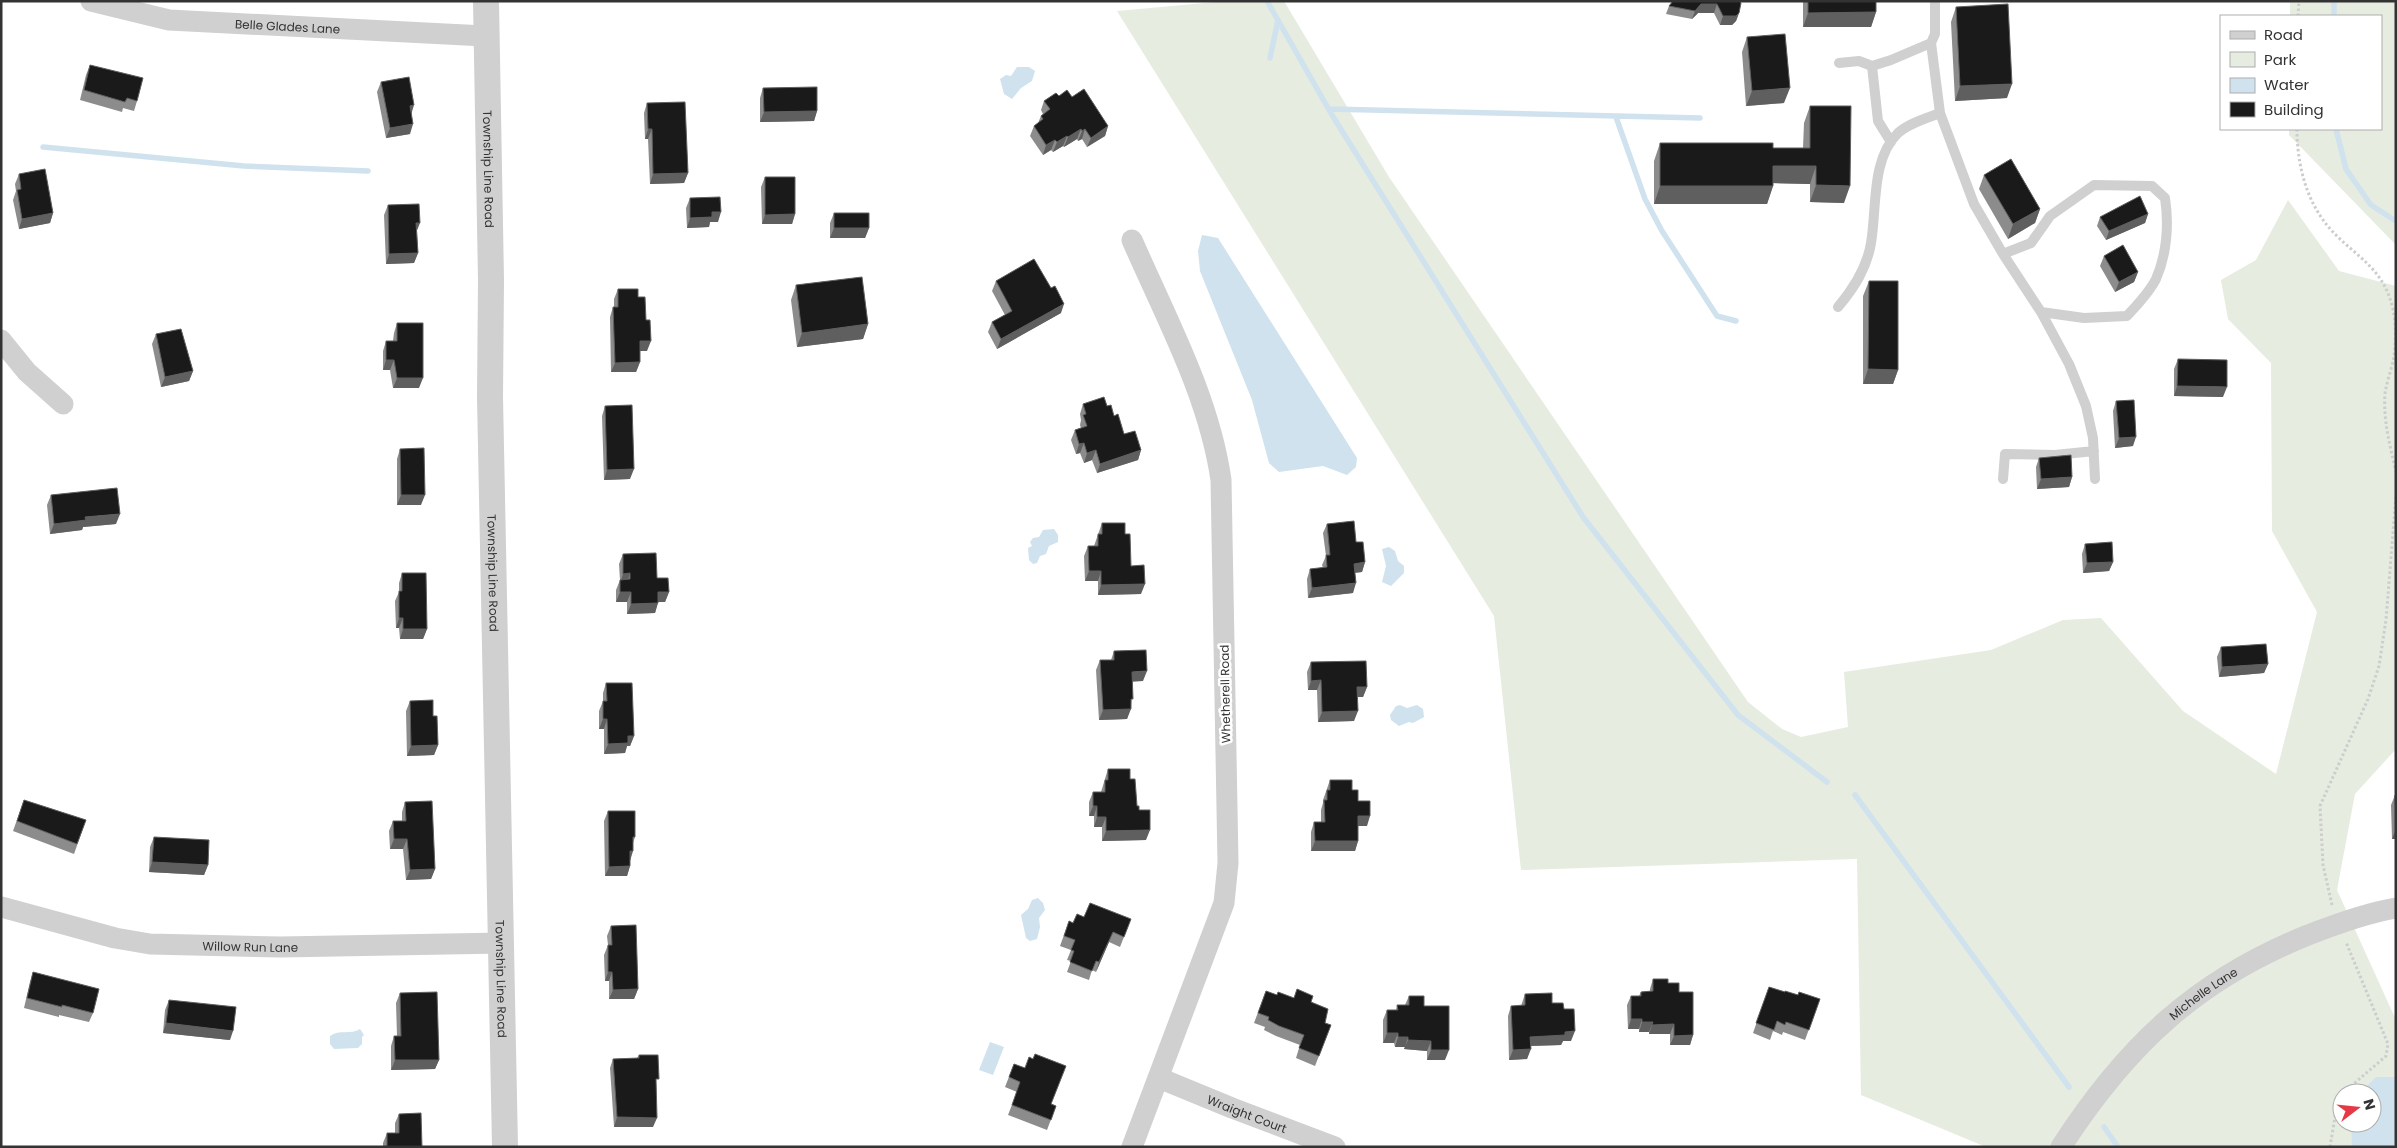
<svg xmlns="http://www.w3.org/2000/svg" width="2397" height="1148" viewBox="0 0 2397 1148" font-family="Poppins,sans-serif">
<rect width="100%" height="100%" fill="#fff"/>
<path fill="#e6ecdf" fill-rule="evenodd" d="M1227 1H1284L1389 177 1748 702 1782 729 1801 737 1848 727 1844 672 1991 650 2063 620 2101 618 2183 711 2276 774 2317 612 2272 531 2271 363 2228 319 2221 280 2256 260 2288 200 2339 271 2396 286V749L2355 794 2337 890 2396 1020V1147H1986L1861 1095 1857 859 1521 870 1494 616 1117 11ZM2342 1093H2372V1123H2342Z
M2290 1H2396V245L2289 135V129H2381V16H2290Z"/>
<path fill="#cfe2ee" d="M1017 67H1029L1035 71 1032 81 1021 88 1012 99 1004 94 1000 79 1006 75 1011 76Z
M1202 235 1218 238 1357 458 1356 467 1347 475 1323 466 1279 472 1269 463 1252 400 1200 271 1198 251Z
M1054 529 1058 535V542L1049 546 1046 554 1040 556 1037 563 1033 564 1029 560 1028 548 1032 546 1030 542 1033 538 1039 537 1043 530Z
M1389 547 1395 551 1398 561 1404 566V573L1391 586 1382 582 1386 566 1382 549Z
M1400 705 1407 708 1417 705 1423 709 1424 717 1413 723 1409 722 1399 726 1391 720 1390 715 1396 706Z
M1038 898 1043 903 1045 910 1039 918 1040 927 1037 939 1030 941 1026 938 1021 915 1028 909 1032 900Z
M360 1029 364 1035 362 1037V1044L358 1048 334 1049 330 1044V1036C339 1029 351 1035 360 1029Z
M990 1042 1004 1047 993 1075 979 1070Z
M2376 1077H2396V1147H2352L2351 1123H2372V1093H2360Z"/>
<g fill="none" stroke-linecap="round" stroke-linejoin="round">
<path stroke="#cfe2ee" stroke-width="5.5" d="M1267 1 1332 115 1583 517 1738 715 1827 782
M2334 16V1
M1270 58 1278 20
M1329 109 1700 118
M1616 117 1645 199 1662 231 1717 316 1736 321
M2336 129 2346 169 2371 205 2396 221
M43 147 244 166 368 171
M1855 795 2069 1087
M2104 1127 2118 1147"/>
<path stroke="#cdcdcd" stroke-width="3" stroke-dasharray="2.5 2.5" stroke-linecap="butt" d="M2298 16 2299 1
M2297 129C2297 166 2307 206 2335 234 2352 252 2375 265 2386 289 2396 309 2397 334 2394 356 2392 368 2387 381 2385 393 2383 421 2390 445 2396 472
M2332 905 2323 865 2320 806 2368 699 2379 666 2386 620 2396 495
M2343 1093 2386 1056 2388 1044 2346 942
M2330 1147 2337 1105 2342 1095"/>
<path stroke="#d0d0d0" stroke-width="10" d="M1931 43 1940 113 1974 204 2003 254 2041 312 2069 364 2086 406 2093 438 2095 479
M1839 63 1859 61 1872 66 1891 60 1931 43 1935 34V1
M1872 66 1878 121 1891 142
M2003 254 2031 243 2050 216 2094 185 2152 186 2165 198C2169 224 2167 254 2156 279 2149 293 2137 305 2127 316L2084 318 2041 312
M1838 307C1854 288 1867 268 1871 243 1877 208 1871 159 1898 133 1909 123 1927 118 1940 113
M2003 479 2005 454 2055 455 2094 451"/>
<g stroke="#d0d0d0" stroke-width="21">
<path id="s1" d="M91 1 169 20 485 36"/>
<path d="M1 340 27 372 63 404"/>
<path id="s2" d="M1 907 115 938 150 944 281 947 503 943"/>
<path id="s3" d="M1159 1078 1232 1108 1335 1147"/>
<path d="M1132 1147 1224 903 1228 863 1221 480C1209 396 1166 318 1132 240"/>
<path id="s4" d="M2061 1147C2126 1046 2196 980 2308 935 2336 924 2366 913 2396 908"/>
</g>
<path stroke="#d0d0d0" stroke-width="26" id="s5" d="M486 1 491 280 490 397 505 1147"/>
</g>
<path fill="#8c8c8c" d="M1739 1V13L1736 21 1732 25H1720L1714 13H1698L1692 19 1666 14 1669 6Z
M1803 1H1876V12L1871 27H1803Z
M1956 7 2007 98 1955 101 1951 22Z
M1747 37 1784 103 1746 106 1742 52Z
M90 65 137 101 134 111 123 108 122 112 80 100 86 75Z
M381 82 411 113 410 134 386 138 377 92Z
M763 88 817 111 814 121 760 122V98Z
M1059 96 1072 97 1108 126 1105 136 1087 147 1082 139 1078 141 1077 139 1064 147 1063 146 1053 152 1051 150 1043 155 1030 136 1034 126 1038 123 1041 116 1043 114 1041 110 1044 101Z
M647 103 688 173 684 183 650 184 648 139H645L644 113Z
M1810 106 1844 203 1810 202V184L1773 183V186L1767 204H1654V161L1660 143 1773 148H1803L1804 123Z
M19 174 53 213 50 223 19 229 13 200 16 191 15 184Z
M1984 175 2040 209 2035 223 2008 239 1979 189Z
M765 177 795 214 792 224H762L761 187Z
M690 198 718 222H710L709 227 687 228 686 208Z
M388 205 417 231 418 253 414 263 386 264 384 215Z
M834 213 869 228 865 238H830V223Z
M2148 214 2145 223 2106 240 2097 226 2100 217Z
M2104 256 2138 272 2134 282 2115 292 2100 266Z
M996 281 1061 313 997 349 988 332 992 322 1005 315 992 291Z
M1869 281 1898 370 1893 384H1863V296Z
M796 285 868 324 863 339 797 347 791 300Z
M618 289 638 297 647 351H640V362L636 372H611L610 317 613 307H614V299Z
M397 323 419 388H393L390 370H383V351L386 341H393L394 333Z
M156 334 193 371 189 381 161 387 152 344Z
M2178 359 2223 397 2174 396V369Z
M2116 401 2133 446 2115 448 2113 411Z
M1083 404 1107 406 1114 416 1124 434 1141 450 1138 460 1097 473 1092 460 1084 463 1080 453 1076 454 1071 440 1075 430 1081 428 1080 425 1081 420 1080 414Z
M605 406 630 479 604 480 602 416Z
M400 449 421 505H397V459Z
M2039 458 2072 477 2069 487 2037 489 2036 467Z
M51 495 116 524 83 527 82 530 50 534 47 505Z
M1102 523 1125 534 1131 566 1141 594 1098 595V581H1085L1084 556 1088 546H1094Z
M1327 524 1356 542 1365 562 1362 572 1355 573 1353 593 1308 598 1307 579 1310 569 1323 568 1322 565 1326 556 1323 533Z
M2085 544 2113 562 2109 571 2083 573 2082 554Z
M623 554 657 578 669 592 665 602H658L655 613 627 614V602H616V590L620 580 619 564Z
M402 573 427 629 423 639H400L399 628H396L395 601 399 592V583Z
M2221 647 2268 664 2264 673 2219 677 2217 657Z
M1114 651 1143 681H1133L1131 706 1127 719 1099 720 1096 670 1100 660H1111Z
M1311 662 1367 687 1363 697H1357L1354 721 1318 722 1317 690H1308L1307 672Z
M606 683 634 736 630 746H627L625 753 604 754V729H599V711L603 701V693Z
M410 701 433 716 438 745 434 755 407 756 406 711Z
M1108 769 1130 779 1137 806 1139 810 1146 840 1102 841V827H1094V816H1089V802L1093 792H1101Z
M1330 780 1352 790 1358 801 1367 826H1358V841L1355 851H1311V832L1314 822H1321V810L1323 803V800Z
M2395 795H2396V839H2392L2391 805Z
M24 800 86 820 74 854 13 831Z
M405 802 435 869 431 879 406 880 403 849H390L389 831 393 821H402V812Z
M608 811 635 837 633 843 630 860V866L627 876H605L604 821Z
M154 837 208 865 204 875 149 872 150 847Z
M1084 917 1131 919 1120 947 1109 942 1096 972 1092 970 1089 980 1067 972 1071 961 1067 960 1071 950 1060 946 1069 921 1073 923Z
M611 926 638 989 634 999H609V981H605L604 955 608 945 607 936Z
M33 972 93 1013 89 1022 59 1015V1017L24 1008 30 982Z
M1653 979 1668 983 1679 992 1693 1035 1690 1045H1670V1034H1649V1032H1639V1029H1628L1627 1005 1631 996H1639L1641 992 1650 991V989Z
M1769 987 1785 992 1820 999 1805 1040 1783 1032 1782 1035 1773 1031 1770 1040 1753 1033Z
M1266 991 1277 995 1294 998 1311 1002 1325 1023 1331 1025 1315 1066 1296 1058 1300 1045 1276 1036 1264 1030 1265 1027 1254 1023Z
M400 993 439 1060 435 1069 391 1070V1046L394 1036H397L396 1003Z
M1525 994 1552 1003 1564 1009 1571 1041H1563L1561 1045 1531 1046 1527 1059 1509 1060 1508 1016 1511 1006H1521Z
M1409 996 1424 1006 1445 1060H1427V1051L1404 1049 1405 1047H1395L1394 1043H1383V1020L1387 1010H1396L1397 1005H1405Z
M169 1000 230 1040 163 1033 165 1010Z
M639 1055 656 1086 653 1127H614L610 1068 613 1059 637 1058Z
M1014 1064 1052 1104 1056 1106 1047 1130 1008 1115 1017 1092 1005 1087Z
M399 1114 422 1147H383V1143L387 1133H395V1123Z"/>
<path fill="#5f5f5f" d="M1701 4H1717L1714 13H1698L1692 19 1695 11Z
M1876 12 1871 27H1803L1808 13Z
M1739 13 1736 21 1732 25H1720L1723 16Z
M2012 84 2007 98 1955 101 1960 86Z
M1790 88 1784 103 1746 106 1752 91Z
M414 105 411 115 410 106Z
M817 111 814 121 760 122 764 112Z
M413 124 410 134 386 138 390 128Z
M1108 126 1105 136 1087 147 1091 138Z
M648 129H652L648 139H645Z
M1081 129 1077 139 1064 147 1068 137Z
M1085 129 1082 139 1078 141 1082 131Z
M1067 136 1063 146 1053 152 1057 142Z
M1055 140 1051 150 1043 155 1046 145Z
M1773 166H1816L1810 184 1767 183Z
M688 173 684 183 650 184 653 174Z
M1816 185 1850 186 1844 203 1810 202Z
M1660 186H1773L1767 204H1654Z
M2040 209 2035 223 2008 239 2013 224Z
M712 212H721L718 222H710L709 227 687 228 690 218Z
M53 213 50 223 19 229 22 219Z
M795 214 792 224H762L765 215Z
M2148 214 2145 223 2106 240 2109 231Z
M416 223H420L416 233Z
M834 228H869L865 238H830Z
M418 253 414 263 386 264 389 254Z
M2138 272 2134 282 2115 292 2119 282Z
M1064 304 1061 313 997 349 1001 339Z
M868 324 863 339 797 347 802 333Z
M640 341H651L647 351H636Z
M386 360H394L390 370H383Z
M640 362 636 372H611L615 363Z
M1868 369 1898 370 1893 384H1863Z
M193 371 189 381 161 387 165 377Z
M397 378H423L419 388H393Z
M2177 386 2227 387 2223 397 2174 396Z
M2136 437 2133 446 2115 448 2119 438Z
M1084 443 1080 453 1076 454 1079 444Z
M1096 450 1092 460 1084 463 1087 453Z
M1141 450 1138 460 1097 473 1100 464Z
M634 469 630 479 604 480 607 470Z
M2072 477 2069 487 2037 489 2041 479Z
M401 495H425L421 505H397Z
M120 514 116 524 83 527 82 530 50 534 54 524 85 517Z
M1365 562 1362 572 1351 573 1354 564Z
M2113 562 2109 571 2083 573 2087 563Z
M1089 571H1101L1098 581H1085Z
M630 573 627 583 620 584 623 574Z
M1356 583 1353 593 1308 598 1312 588Z
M1145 584 1141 594 1098 595 1101 585Z
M620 592H631L627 602H616Z
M658 592H669L665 602H654Z
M658 603 655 613 627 614 631 604Z
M399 618H403L399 628H396Z
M403 629H427L423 639H400Z
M2268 664 2264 673 2219 677 2222 667Z
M1147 671 1143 681 1129 682 1132 672Z
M1321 680 1317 690H1308L1311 681Z
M1357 687H1367L1363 697H1353Z
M1131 709 1127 719 1099 720 1103 710Z
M1358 711 1354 721 1318 722 1322 712Z
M603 719H607L604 729H599Z
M628 736H634L630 746H627L625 753 604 754 608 744Z
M438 745 434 755 407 756 411 746Z
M1093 806H1097L1094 816H1089Z
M1358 816H1370L1367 826H1354Z
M1097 817H1106L1102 827H1094Z
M2396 829V839H2392Z
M1150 830 1146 840 1102 841 1106 831Z
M394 839H407L403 849H390Z
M1315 841H1358L1355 851H1311Z
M630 851H633L630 861Z
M152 862 208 865 204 875 149 872Z
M630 866 627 876H605L609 867Z
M435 869 431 879 406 880 410 870Z
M1113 932 1109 942 1096 972 1099 962Z
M608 972H612L609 981H605Z
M638 989 634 999H609L613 990Z
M1631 1019H1642L1639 1029H1628Z
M1642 1022H1653L1649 1032H1639Z
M166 1023 233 1031 230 1040 163 1033Z
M1674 1024 1670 1034H1649L1652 1025Z
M1575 1031 1571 1041H1563L1561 1045 1527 1046 1530 1037 1565 1032Z
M1387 1033H1398L1394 1043H1383Z
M1693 1035 1690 1045H1670L1674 1036Z
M1398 1037H1408L1405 1047H1395Z
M1408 1040 1431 1041 1427 1051 1404 1049Z
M1531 1049 1527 1059 1509 1060 1513 1050Z
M1431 1050H1449L1445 1060H1427Z
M395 1060H439L435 1069 391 1070Z
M617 1117 657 1118 653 1127H614Z"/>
<path fill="#1a1a1a" stroke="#5f5f5f" d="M1673 1H1739L1741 3 1739 13 1736 16H1723L1717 4H1701L1695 11 1669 6Z
M1808 1H1876V12L1808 13Z
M2008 4 2012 84 1960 86 1956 7Z
M1785 34 1790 88 1752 91 1747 37Z
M90 65 143 78 137 101 127 98 125 102 84 90Z
M409 77 414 105 410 106 413 124 390 128 381 82Z
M817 87V111L764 112 763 88Z
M1084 89 1108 126 1091 138 1085 129 1082 131 1081 129 1068 137 1067 136 1057 142 1055 140 1046 145 1034 126 1043 119 1041 116 1050 109 1044 101 1056 93 1059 96 1067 90 1072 97Z
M685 102 688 173 653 174 652 129H648L647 103Z
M1810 106H1851L1850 186 1816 185V166H1773V186H1660V143H1773V148H1810Z
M2011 159 2040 209 2013 224 1984 175Z
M45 169 53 213 22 219 17 190 21 189 19 174Z
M765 177H795V214L765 215Z
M2140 196 2148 214 2109 231 2100 217Z
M720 197 721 212H712V217L690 218V198Z
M419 204 420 223H416L418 253 389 254 388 205Z
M834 213H869V228H834Z
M2123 245 2138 272 2119 282 2104 256Z
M1034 259 1051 288 1055 286 1064 304 1001 339 992 322 1012 311 996 281Z
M862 277 868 324 802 333 796 285Z
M1869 281H1898V370L1868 369Z
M618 289H638V297H645L646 320H650L651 341H640V362L615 363 613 307H618Z
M397 323H423V378H397L394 360H386V341H397Z
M181 329 193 371 165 377 156 334Z
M2178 359 2227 360V387L2177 386Z
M1104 397 1107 406 1111 405 1114 416 1118 414 1124 434 1135 431 1141 450 1100 464 1096 450 1087 453 1084 443 1079 444 1075 430 1087 426 1083 415 1086 414 1083 404Z
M2134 400 2136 437 2119 438 2116 401Z
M632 405 634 469 607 470 605 406Z
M424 448 425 495H401L400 449Z
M2071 455 2072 477 2041 479 2039 458Z
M117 488 120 514 85 517 86 520 54 524 51 495Z
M1354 521 1356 542H1363L1365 562 1354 564 1356 583 1312 588 1310 569 1327 567 1326 555H1330L1327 524Z
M1102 523H1125V534H1130L1131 566 1144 565 1145 584 1101 585V571H1089L1088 546H1098V534H1102Z
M2112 542 2113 562 2087 563 2085 544Z
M656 553 657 578H668L669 592H658V603L631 604V592H620V580L630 579V573L623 574V554Z
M402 573H426L427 629H403V618H399V591H402Z
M2266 644 2268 664 2222 667 2221 647Z
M1146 650 1147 671 1132 672 1133 699H1131V709L1103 710 1100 660H1114V651Z
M1366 661 1367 687H1357L1358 711 1322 712 1321 680 1311 681V662Z
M606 683H632L634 736H628V743L608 744 607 719H603V701H607Z
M433 700V716H437L438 745 411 746 410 701Z
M1108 769H1130V779H1135L1137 806H1139V810H1150V830L1106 831V817H1097V806H1093V792H1105V780H1108Z
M1330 780H1352V790H1358V801H1370V816H1358V841H1315L1314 822H1325L1324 800H1327V790H1330Z
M2395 795H2396V825Z
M24 800 86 820 77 844 17 821Z
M432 801 435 869 410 870 407 839H394L393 821H406L405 802Z
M608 811H635V837H633V851H630V866L609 867Z
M154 837 209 840 208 865 152 862Z
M1090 903 1131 919 1124 937 1113 932 1099 962 1096 961 1092 971 1070 962 1074 951 1071 950 1075 940 1064 936 1069 921 1073 923 1077 914 1084 917Z
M636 925 638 989 613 990 612 972H608V945H612L611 926Z
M33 972 99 989 93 1013 62 1005V1007L27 998Z
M1653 979H1668V983H1679V992H1693V1035L1674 1036V1024L1652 1025 1653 1022H1642V1019H1631V996H1641V992L1653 991Z
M1769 987 1785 992V991L1798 995 1799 992 1820 999 1809 1030 1786 1022 1785 1025 1777 1021 1774 1030 1756 1023Z
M1297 989 1313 996 1311 1002 1328 1009 1325 1023 1331 1025 1319 1056 1299 1048 1304 1035 1279 1026 1268 1020 1269 1017 1258 1013 1266 991 1277 995 1278 992 1294 998Z
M437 992 439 1060H395L394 1036H401L400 993Z
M1552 993V1003H1563L1564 1009H1574L1575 1031 1565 1032V1035L1530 1037 1531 1049 1513 1050 1511 1006 1525 1005V994Z
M1409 996H1424V1006H1449V1050H1431V1041L1408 1040V1037H1398V1033H1387V1010H1398L1397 1005H1409Z
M169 1000 236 1007 233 1031 166 1023Z
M1035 1054 1066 1066 1051 1104 1056 1106 1051 1120 1012 1105 1020 1082 1009 1077 1014 1064 1025 1068 1029 1057 1033 1059Z
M639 1055H658L659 1079H656L657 1118 617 1117 613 1059 639 1058Z
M421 1113 422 1147H387V1133H399V1114Z"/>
<g text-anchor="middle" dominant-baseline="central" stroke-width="5" stroke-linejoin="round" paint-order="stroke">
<g font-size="12" fill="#333" stroke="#fff">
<text stroke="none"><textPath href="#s1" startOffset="199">Belle Glades Lane</textPath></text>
<text stroke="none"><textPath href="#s5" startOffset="168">Township Line Road</textPath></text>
<text stroke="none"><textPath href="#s5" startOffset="572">Township Line Road</textPath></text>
<text transform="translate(1225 694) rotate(-91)">Whetherell Road</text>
<text stroke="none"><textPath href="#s2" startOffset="254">Willow Run Lane</textPath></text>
<text stroke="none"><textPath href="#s5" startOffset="978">Township Line Road</textPath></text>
<text stroke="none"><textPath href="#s4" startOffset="211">Michelle Lane</textPath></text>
<text stroke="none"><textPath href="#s3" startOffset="95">Wraight Court</textPath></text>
</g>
</g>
<rect width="2397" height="1148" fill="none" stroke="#333333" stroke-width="5"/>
<rect x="2220" y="15" width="162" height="115" fill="#ffffff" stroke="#adadad"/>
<rect x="2230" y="31" width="25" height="8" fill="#d0d0d0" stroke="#adadad"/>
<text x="2264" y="40" font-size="15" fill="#333333">Road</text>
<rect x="2230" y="52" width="25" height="15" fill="#e6ecdf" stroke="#adadad"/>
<text x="2264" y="65" font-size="15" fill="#333333">Park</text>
<rect x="2230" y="78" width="25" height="15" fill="#cfe2ee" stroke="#adadad"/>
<text x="2264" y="90" font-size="15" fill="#333333">Water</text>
<rect x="2230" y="102" width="25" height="15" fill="#1a1a1a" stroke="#adadad"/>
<text x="2264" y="115" font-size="15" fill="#333333">Building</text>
<g transform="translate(2357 1108) rotate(74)"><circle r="24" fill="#ffffff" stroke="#adadad"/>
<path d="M0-4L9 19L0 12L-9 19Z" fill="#e63946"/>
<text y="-8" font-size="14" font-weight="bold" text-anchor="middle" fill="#333333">N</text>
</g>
</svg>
